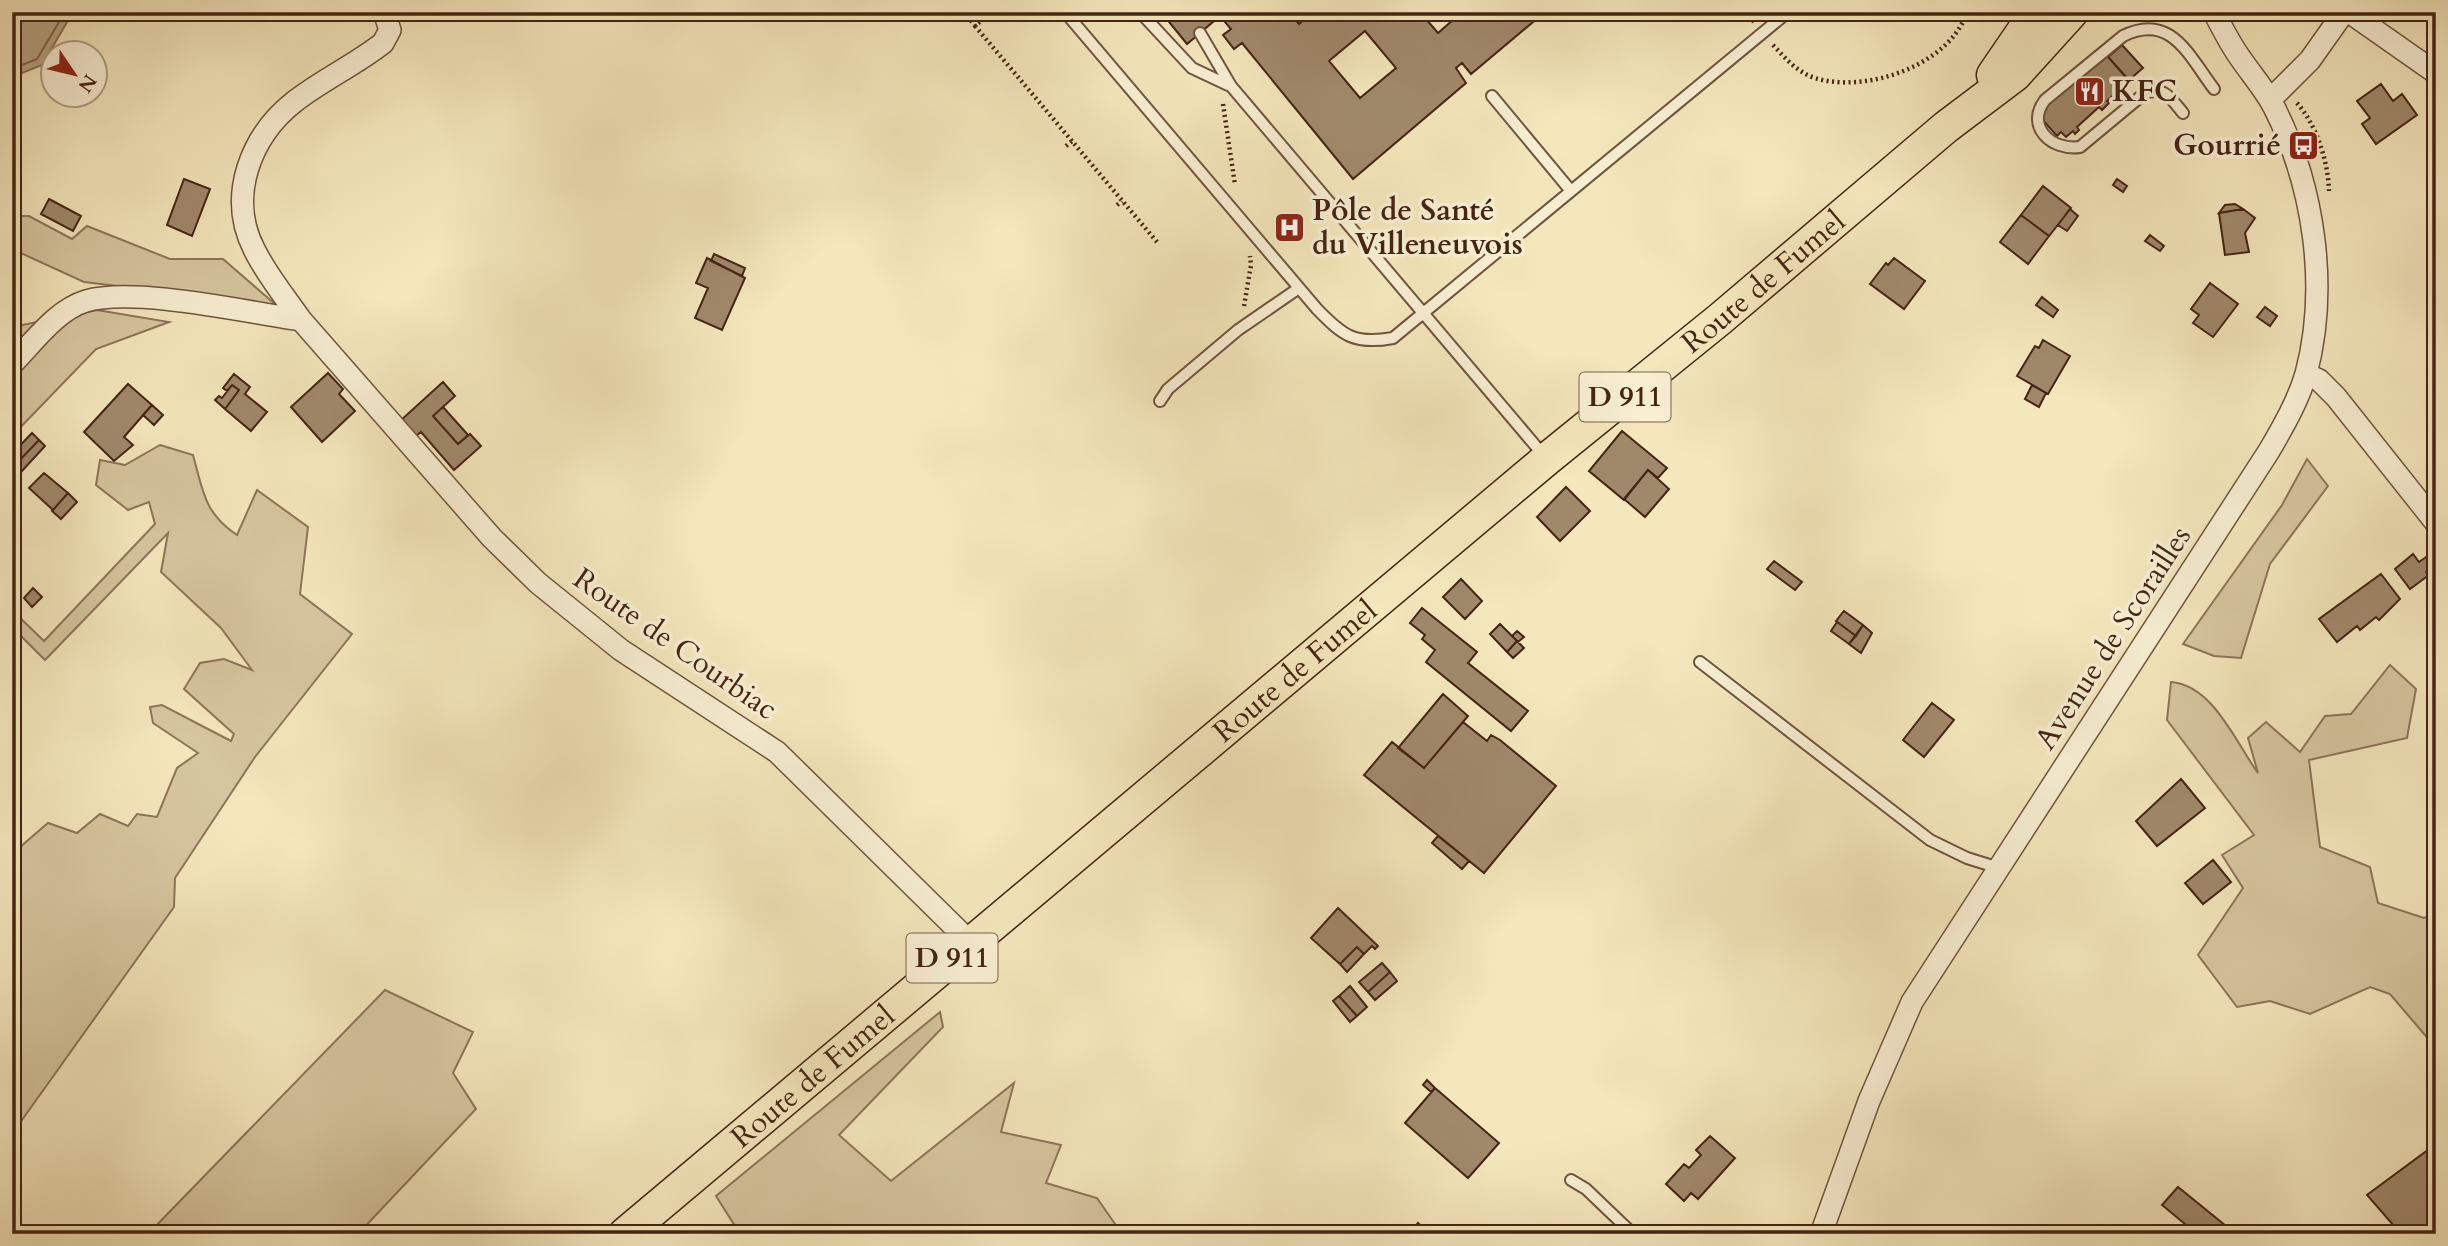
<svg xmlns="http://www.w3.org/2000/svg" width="2448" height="1246" viewBox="0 0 2448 1246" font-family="Cardo,serif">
<rect width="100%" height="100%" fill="#f4e7bc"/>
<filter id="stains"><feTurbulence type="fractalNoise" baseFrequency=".00286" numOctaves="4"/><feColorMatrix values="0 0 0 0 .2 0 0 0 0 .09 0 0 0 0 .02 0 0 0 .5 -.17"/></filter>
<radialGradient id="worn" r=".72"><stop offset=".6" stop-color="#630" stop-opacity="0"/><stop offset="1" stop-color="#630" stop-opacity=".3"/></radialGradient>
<path fill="#d6c69f" stroke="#8e745a" stroke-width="2" d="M12 216H29L72 239 87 226 170 259H223L276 305 84 282 12 249Z
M97 310 169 322 96 349 12 436V327Z
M160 445 193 455C203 491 204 513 237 535L257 490 308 527 300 594 352 634 255 757 175 878 174 907 12 1134V854L48 823 77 833 100 814 128 826 137 814 157 817 177 768 198 753 153 723 150 707 162 705 231 741 234 734 184 689 200 663 224 659 252 670 221 628 161 572 168 533 45 660 12 627V610L44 641 155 524 149 502 128 510 96 485 100 460 125 465Z
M2307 459 2328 486 2270 564 2241 658 2214 656 2183 644 2282 505Z
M2390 665 2416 689 2407 738 2309 760 2320 847 2370 867 2378 903 2424 918 2436 913V1048L2390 994 2370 987 2310 1014 2270 1001 2237 1007 2198 955 2243 888 2222 855 2254 835 2167 720 2171 682C2213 685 2236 743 2258 773L2248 738 2266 722 2300 752 2325 716 2351 714Z
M385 990 473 1032 453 1073 476 1109 358 1234H148Z
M940 1012 943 1027 839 1135 891 1181 1014 1083 1001 1132 1061 1145 1046 1183 1097 1198 1122 1234H740L716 1196Z"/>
<path fill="#b8a483" stroke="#8a7057" stroke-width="2" d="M12 12H73L42 65 12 77Z"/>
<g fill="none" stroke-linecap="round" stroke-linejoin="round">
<path stroke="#7e644c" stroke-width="2" d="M12 69 37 59 65 12"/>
</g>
<path fill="#a0896b" stroke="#452314" stroke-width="2" fill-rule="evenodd" d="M1161 12H1289L1299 24 1313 12H1420L1438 33 1462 12H1545L1471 74 1462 63 1456 68 1466 83 1353 179 1242 43 1234 49 1223 35 1231 29 1220 16 1187 44ZM1365 31 1396 68 1360 98 1329 61Z
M2122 45 2143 68 2129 80 2108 57Z
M2104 52 2129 81 2107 101 2109 103 2102 110 2099 107 2077 127 2079 130 2075 134 2073 131 2066 137 2061 132 2057 136 2040 117 2044 114 2040 109Z
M2381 84 2393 101 2402 94 2417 115 2376 144 2362 124 2370 118 2357 101Z
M184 179 210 189 192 236 167 225Z
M2117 179 2127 186 2123 192 2113 185Z
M2043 186 2071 208 2049 236 2021 215Z
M49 199 81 216 73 231 41 214Z
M2235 204 2243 209 2219 213 2225 205Z
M2070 209 2078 216 2067 231 2058 225Z
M2243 209 2255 218 2245 233 2249 252 2225 255 2219 213Z
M2021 215 2049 236 2028 264 2000 242Z
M2150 235 2164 246 2160 251 2145 241Z
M714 254 745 268 742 276 711 261Z
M707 258 745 278 722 330 695 318 708 288 696 283Z
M1894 258 1925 281 1904 309 1870 284 1886 263 1888 265Z
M2210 283 2238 304 2213 337 2193 323 2199 315 2191 309Z
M2042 297 2058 310 2053 317 2036 305Z
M2265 307 2277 316 2270 326 2257 317Z
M2043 340 2070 356 2048 394 2017 376 2035 346 2039 348Z
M328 373 343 389 339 394 355 411 322 442 291 407Z
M234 374 250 387 245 394 267 412 251 431 225 409 239 390 232 385 227 391 223 388Z
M443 382 455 396 433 416 458 444 470 434 481 446 454 470 421 432 415 437 400 421Z
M128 384 152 405 124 437 133 445 114 461 84 432Z
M232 385 239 390 225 409 215 400 219 396 222 398Z
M2032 385 2046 393 2039 407 2025 399Z
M152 405 163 415 154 425 143 415Z
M443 407 468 435 458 444 433 416Z
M1622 431 1667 468 1658 478 1648 470 1624 500 1589 471Z
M32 433 39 440 16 464 22 471 12 481V454Z
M39 440 45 446 22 471 16 464Z
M1648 470 1669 489 1645 517 1624 499Z
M44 473 68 493 53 510 29 488Z
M1566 487 1590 511 1560 541 1537 517Z
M68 493 77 502 61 519 52 511Z
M2432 553 2436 564 2426 572 2429 575 2410 589 2395 569 2413 554 2419 562Z
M1774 561 1802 582 1795 590 1767 569Z
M2381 574 2400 599 2379 620 2376 617 2360 630 2357 626 2337 642 2319 619Z
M1461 579 1482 601 1465 619 1443 597Z
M33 588 42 597 32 607 24 598Z
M1422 608 1477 652 1468 663 1528 711 1511 731 1426 662 1435 650 1422 639 1425 635 1410 623Z
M1844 611 1863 625 1856 636 1836 621Z
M1837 622 1856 636 1849 644 1831 631Z
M1500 624 1517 641 1507 652 1490 634Z
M1863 625 1872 633 1861 653 1849 644Z
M1517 631 1524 637 1518 642 1512 636Z
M1517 641 1524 648 1513 658 1507 652Z
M1443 694 1468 716 1424 768 1398 748Z
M1932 703 1954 720 1924 757 1903 740Z
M1463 722 1487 741 1491 735 1500 740 1556 786 1484 873 1364 775 1392 742 1424 768Z
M2181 779 2205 808 2157 846 2136 821Z
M1438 836 1469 861 1462 869 1432 843Z
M2213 860 2231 882 2203 904 2185 883Z
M1338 908 1378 946 1375 949 1372 946 1364 954 1357 947 1340 964 1311 938Z
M1357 947 1364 954 1347 972 1340 964Z
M1382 963 1390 972 1368 992 1359 982Z
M1390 972 1397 981 1375 1000 1368 992Z
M1350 986 1367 1007 1357 1016 1339 996Z
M1339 996 1357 1016 1350 1022 1333 1001Z
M1427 1080 1435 1088 1431 1092 1423 1085Z
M1435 1088 1499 1143 1468 1178 1405 1123Z
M1710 1136 1735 1158 1698 1199 1691 1193 1684 1201 1666 1184 1684 1164 1689 1168 1701 1155 1696 1150Z
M2436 1144V1234H2401L2367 1195Z
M2178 1187 2226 1226 2220 1234H2197L2162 1205Z
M1418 1223 1430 1234H1408Z"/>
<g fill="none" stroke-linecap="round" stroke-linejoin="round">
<defs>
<path id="service" d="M1065 12 1317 309C1343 336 1355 345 1393 338L1788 12
M1140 12 1192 68 1228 85
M1200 33 1231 86 1545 457
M1492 96 1571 191
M2183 113C2171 99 2165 86 2145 93L2080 147C2051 151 2025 126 2045 100L2123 36C2171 12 2189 56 2214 89
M1160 401 1168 389 1238 330 1299 288
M1700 662 1930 840 1967 858 1999 868
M1571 1180 1586 1189 1633 1234"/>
<path id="minor" d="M2349 12 2436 73
M2270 100 2310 60 2344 12
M301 320C285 297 266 274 254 249 227 196 251 136 294 102 322 80 355 65 383 43L390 30 384 12
M12 364C33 343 56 310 86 301 135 287 246 312 301 320L492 538 538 583 621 650 777 752 971 943
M2306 374 2319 380 2336 397 2436 523
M1821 1234 1869 1101 1912 1002 2269 451C2283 427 2298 401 2306 374 2329 287 2314 186 2274 107 2265 90 2252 75 2241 59 2230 44 2222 28 2214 12"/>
<g id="primary">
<path d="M1993 75 2036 12"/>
<path id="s1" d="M625 1234 1547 459 1720 319 1946 127 2015 75 2072 12"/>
</g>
</defs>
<use href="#service" stroke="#71543e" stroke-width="14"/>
<use href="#minor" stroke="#71543e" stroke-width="24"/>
<use href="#primary" stroke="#452314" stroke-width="35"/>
<path stroke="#452314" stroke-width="4.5" stroke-dasharray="2 3.5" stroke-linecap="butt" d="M964 12 975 26 992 12
M1747 12 1754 22
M975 26 1157 242
M1773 45C1786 59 1797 72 1815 78 1866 94 1950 65 1967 12
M2297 103C2317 126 2328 161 2329 191
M1223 104 1235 185
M1066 146 1072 141
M1117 205 1122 201
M1244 306 1251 265 1250 256"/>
<use href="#service" stroke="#f8efd3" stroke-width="10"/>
<use href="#minor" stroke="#f8efd3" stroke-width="21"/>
<use href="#primary" stroke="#f4e7bc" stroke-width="32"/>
</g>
<defs>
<symbol id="restaurant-square" viewBox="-11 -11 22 22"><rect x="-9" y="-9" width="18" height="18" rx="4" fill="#8f2418" stroke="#f8efd3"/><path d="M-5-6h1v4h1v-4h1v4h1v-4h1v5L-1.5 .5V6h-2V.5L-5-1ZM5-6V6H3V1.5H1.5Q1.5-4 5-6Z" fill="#fff"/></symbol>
<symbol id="bus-square" viewBox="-11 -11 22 22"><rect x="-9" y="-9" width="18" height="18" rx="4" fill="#8f2418" stroke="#f8efd3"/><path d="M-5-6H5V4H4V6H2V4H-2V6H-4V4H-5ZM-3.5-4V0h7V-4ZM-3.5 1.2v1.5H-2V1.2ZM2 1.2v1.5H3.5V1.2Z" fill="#fff"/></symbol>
<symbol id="hospital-square" viewBox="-11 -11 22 22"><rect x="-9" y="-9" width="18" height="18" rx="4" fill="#8f2418" stroke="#f8efd3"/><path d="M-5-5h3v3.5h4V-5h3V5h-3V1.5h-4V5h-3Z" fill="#fff"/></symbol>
</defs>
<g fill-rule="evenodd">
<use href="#restaurant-square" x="2072" y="74" width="35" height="35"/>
<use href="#bus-square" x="2286" y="128" width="35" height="35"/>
<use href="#hospital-square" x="1272" y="210" width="35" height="35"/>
</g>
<g text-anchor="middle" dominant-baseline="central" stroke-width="7" stroke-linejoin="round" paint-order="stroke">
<g fill="#f8efd3" stroke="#7b604d" stroke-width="2">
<rect x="1579.5" y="372.5" width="91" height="49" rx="5"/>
<rect x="906.5" y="933.5" width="91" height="49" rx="5"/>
</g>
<g font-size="28" font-weight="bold" fill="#452314">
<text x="1625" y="397">D 911</text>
<text x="952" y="958">D 911</text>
</g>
<g font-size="30" font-weight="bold" fill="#452314" stroke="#f8efd3" text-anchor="start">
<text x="2112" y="91">KFC</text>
<text x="2281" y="145" text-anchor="end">Gourrié</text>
<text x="1312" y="210">Pôle de Santé<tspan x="1312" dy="34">du Villeneuvois</tspan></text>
</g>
<g font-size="30" fill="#452314" stroke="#f8efd3">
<text stroke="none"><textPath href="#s1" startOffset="1484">Route de Fumel</textPath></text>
<text transform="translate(2113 638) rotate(-57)">Avenue de Scorailles</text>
<text transform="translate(675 644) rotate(35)">Route de Courbiac</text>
<text stroke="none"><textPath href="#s1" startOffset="875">Route de Fumel</textPath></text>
<text stroke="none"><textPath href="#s1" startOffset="245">Route de Fumel</textPath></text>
</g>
</g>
<rect width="2448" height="1246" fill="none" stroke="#f4e7bc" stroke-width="42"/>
<rect x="14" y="14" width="2420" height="1218" fill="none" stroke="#452314" stroke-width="3.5"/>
<rect x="21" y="21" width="2406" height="1204" fill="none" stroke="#452314" stroke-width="2"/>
<g transform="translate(74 74) rotate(125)"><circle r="33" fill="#f8efd3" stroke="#b09d87" stroke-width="2"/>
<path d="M0-5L12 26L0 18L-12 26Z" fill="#8f2418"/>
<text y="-10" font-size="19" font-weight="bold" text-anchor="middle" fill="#452314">N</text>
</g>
<rect width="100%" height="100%" filter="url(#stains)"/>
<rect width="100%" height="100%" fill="url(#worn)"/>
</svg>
